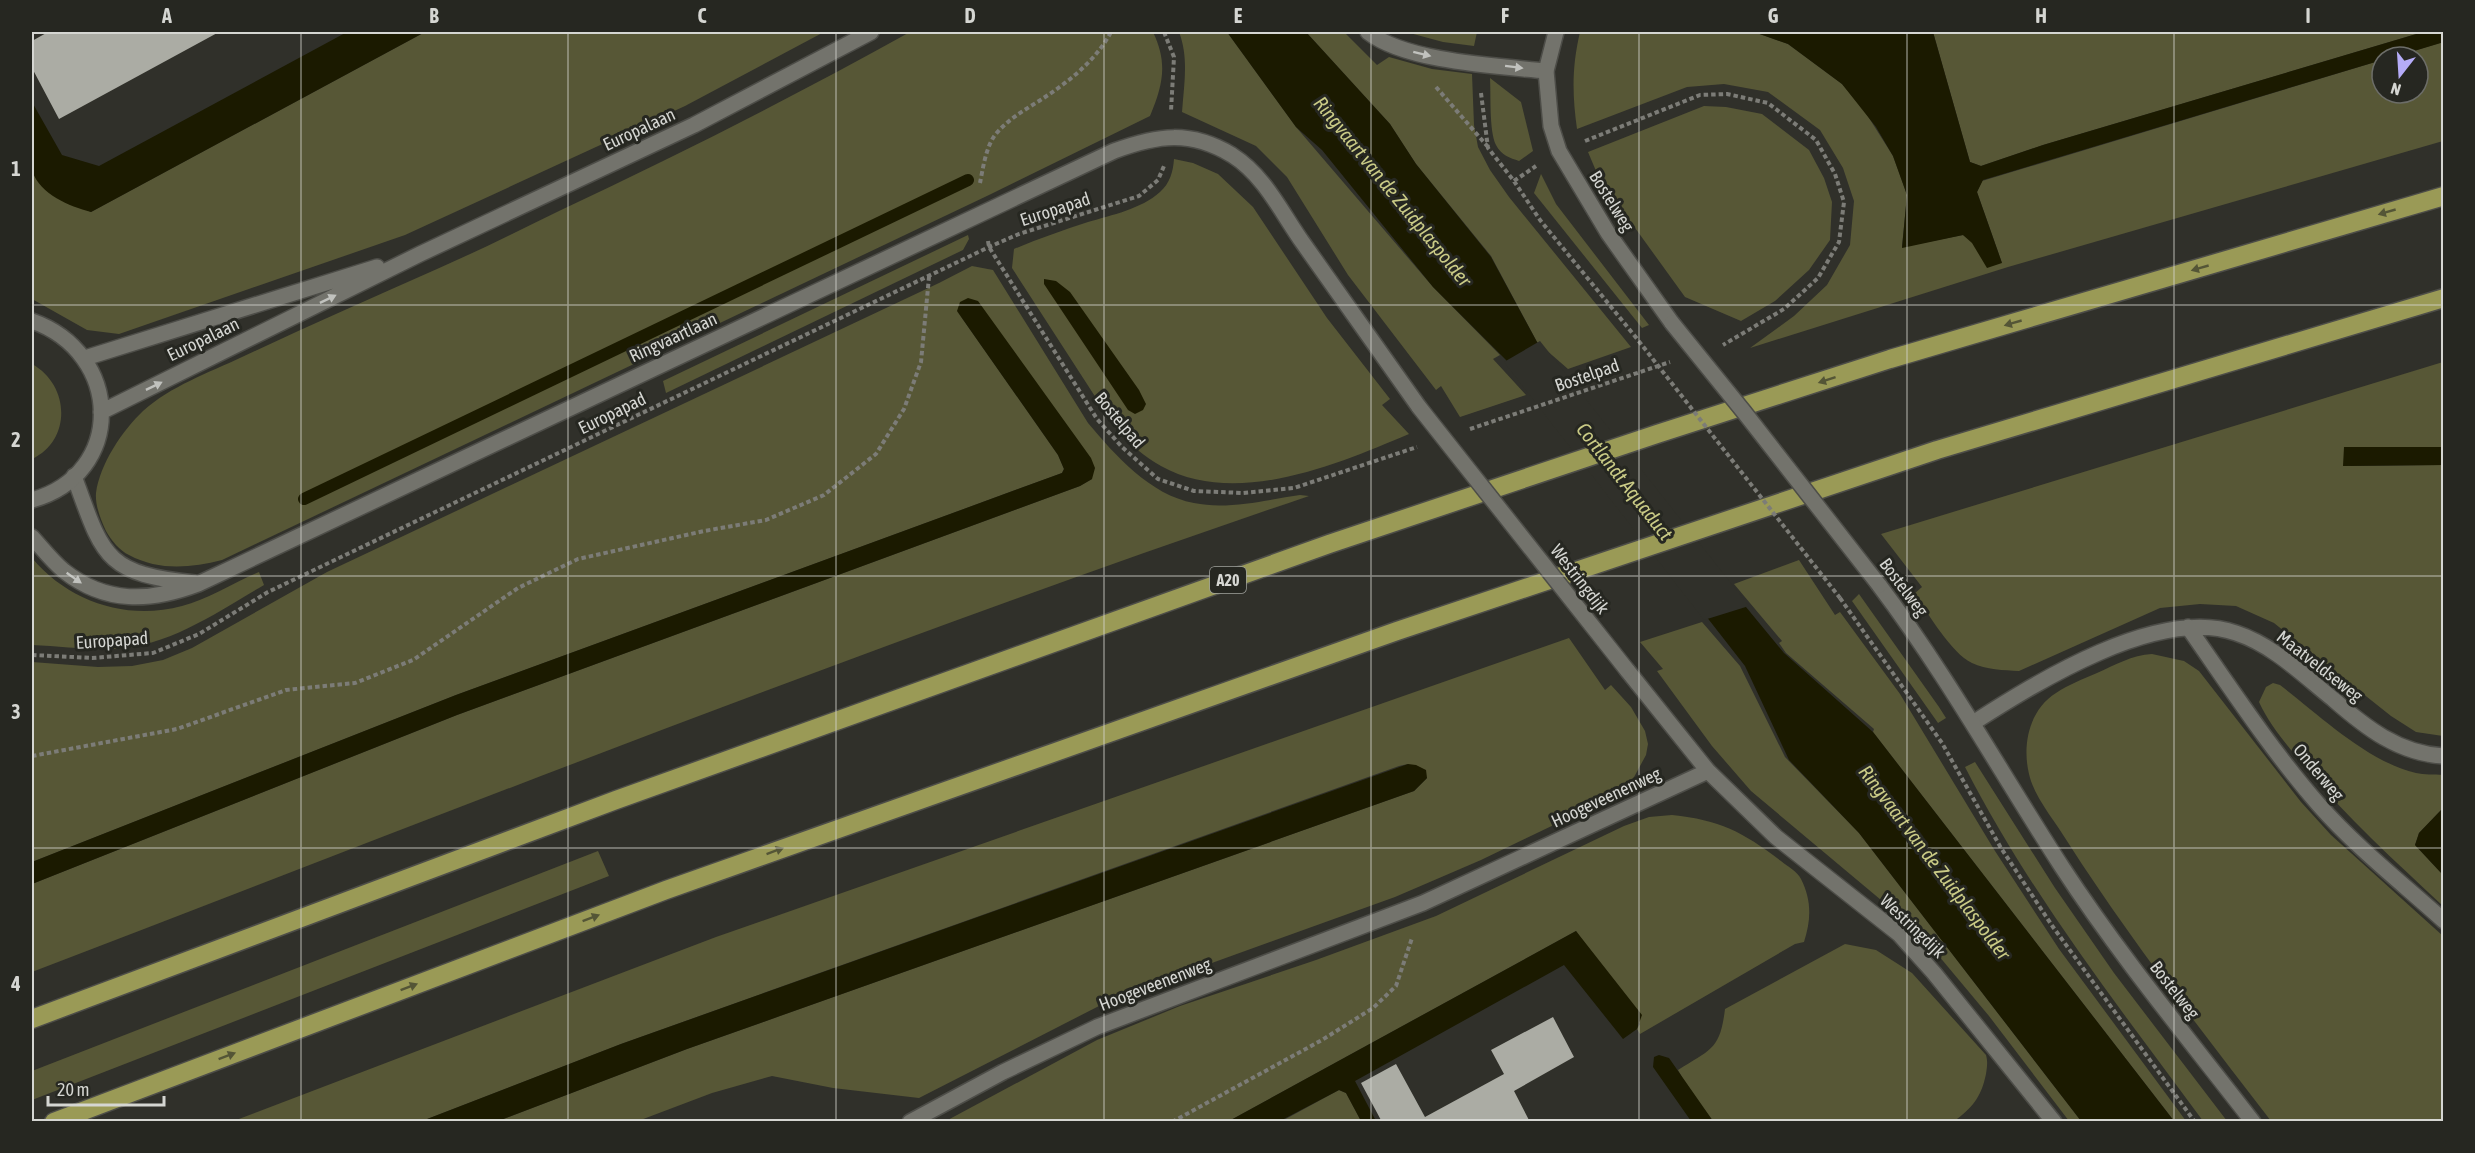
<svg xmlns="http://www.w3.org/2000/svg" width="2475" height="1153" viewBox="0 0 2475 1153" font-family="'Asap Condensed',sans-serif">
<rect width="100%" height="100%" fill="#30302a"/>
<path fill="#575736" d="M425 32H824L685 106 405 235 119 334 87 330 32 299V171L46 190 91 212Z
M910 32H1153C1168 63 1163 85 1150 116L989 195 222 560C190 568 159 571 129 555 120 551 111 540 106 531 101 520 95 506 96 493 100 464 122 431 143 411 171 386 208 373 242 357 306 327 371 298 437 269 478 251 518 231 559 211 678 155 795 96 910 32Z
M1179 32H1227L1296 127 1433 287 1500 355 1493 359 1526 395 1460 417 1441 386 1436 390 1348 275 1287 177 1256 146 1182 112C1184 84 1189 58 1179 32Z
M1306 32H1344L1377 65 1389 57 1432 69 1472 74 1474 125 1478 147 1490 170 1509 197 1631 347 1568 369 1537 342 1491 256 1416 164 1390 124Z
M1406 32H1477L1474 46 1443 42Z
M1580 32H1754L1788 44 1842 84 1864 110 1893 156 1907 195 1902 247 1963 235 2002 263 1977 192 1982 181 2382 60V93H2418V57H2394L2443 42V141L2008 267 1750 348 1794 316 1827 285 1850 245 1854 201 1843 168 1820 130 1768 92 1724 84 1687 87 1577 129C1572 94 1572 66 1580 32Z
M1933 32H2423L2043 145 1981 166 1970 162Z
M1490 78 1521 102 1533 151 1519 161C1510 158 1501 155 1496 145 1489 131 1491 95 1490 78Z
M1704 106 1726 107 1762 114 1809 150 1824 178 1832 202 1830 240 1809 270 1775 301 1741 321 1685 297 1599 178 1588 152Z
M1174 159 1193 163 1218 174 1253 207 1327 318 1390 399 1382 405 1409 434C1338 464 1236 508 1161 466 1145 457 1131 445 1118 432L1012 268 1014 249C1038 239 1063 230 1088 222 1112 215 1141 209 1160 192 1170 183 1173 172 1174 159Z
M1541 174 1556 204 1649 325 1642 328 1534 193Z
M968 235 969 239 963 250 666 393 663 381Z
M972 266 993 270 1088 423C1115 455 1150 495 1194 503 1227 510 1266 500 1300 495L1309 496C879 642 456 809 32 972V884L457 715 1080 486 1092 479 957 311 1058 455 1064 469 1062 473 456 695 32 862V662L98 667 132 666 163 660 192 648 327 572 939 283Z
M2443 362V447H2344L2349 466 2443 465V736L2416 732 2391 716 2274 623 2236 606 2200 604 2160 608 2019 671C2004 670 1986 670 1972 663 1951 653 1929 614 1914 594L1922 587 1881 534Z
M32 364C70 385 72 440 32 459Z
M32 558C69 602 127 621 182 606 207 600 235 582 259 572L264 585C219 611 168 647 114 649 87 650 59 646 32 645Z
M1799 560 1835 615 1840 612 1900 694 1995 851 2059 949 2186 1121H2174L1873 732 1874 729 1786 653 1779 643 1782 641 1734 584Z
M1859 594 1939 707 1946 718 1938 723 1852 601Z
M1702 622 1740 666 1785 757 1859 833 2081 1121H2069L1989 1016 1918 931 1751 791 1712 746 1657 671 1663 669 1640 642Z
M1569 638 1605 690 1611 685 1631 707 1645 731 1648 744 1646 755 1633 779 1585 810 1481 860 1395 897 1198 968 1099 1006 919 1098 833 1088 772 1076 712 1093 638 1121H498L687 1049 1414 791 1427 778 1408 764 1399 766 621 1044 422 1121 231 1122 716 937Z
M2152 654 2184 661 2199 671 2301 802 2331 835 2443 936V1121H2271C2201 1030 2129 938 2067 841 2055 821 2034 797 2029 774 2022 745 2029 710 2056 693 2068 685 2083 679 2097 673 2115 665 2132 655 2152 654Z
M2273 683 2280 685C2318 714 2368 762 2416 773 2424 775 2434 774 2443 775V808L2419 833 2415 845 2443 875V906C2395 861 2346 817 2304 766 2288 746 2270 726 2259 702L2266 687Z
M1975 762 2055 888 2114 973 2227 1121H2203C2119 1007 2030 894 1965 767Z
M1672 815C1720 820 1743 832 1781 861 1787 866 1798 872 1801 879 1812 901 1811 920 1804 942L1795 944 1640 1034 1637 1029 1640 1024 1576 931 1229 1121 944 1122 1097 1040 1180 1006 1316 960 1436 916 1624 826 1649 817Z
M598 851 609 876 32 1100V1071Z
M1845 944 1876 950 1912 973 1986 1055C1988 1062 1987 1067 1986 1074 1981 1098 1972 1108 1953 1122L1713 1121 1689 1090 1678 1070C1711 1049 1720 1050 1725 1009Z
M1339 1090 1346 1093 1361 1121 1280 1122Z"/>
<path fill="#1b1a00" d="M347 32H425L91 212C69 206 41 195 32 171 29 163 31 114 32 102L62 155 99 166Z
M1227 32H1306L1390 124 1416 164 1491 257 1537 342 1746 607 1784 653 1873 732 2174 1121H2081L1859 833 1789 760 1745 666 1506 360 1433 287 1322 150 1296 127Z
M1754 32H1933L1970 162 1981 166 2043 145 2423 32H2443L2444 42 2394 57H2382V60L1983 180 1977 192 2002 263 1987 268 1972 243 1963 235 1902 248 1907 195 1893 156 1876 127 1842 84 1788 44Z
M1044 279 1056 281 1070 292 1139 390 1146 404 1143 410 1135 414 1128 410 1044 284Z
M968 298 978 301 1091 458 1095 468 1092 479 1080 486 457 715 32 884V862L456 695 1062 473 1064 469 1058 455 957 311 960 302Z
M2344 447H2443V465L2343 466Z
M1408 764 1416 765 1426 770 1427 778 1414 791 687 1049 498 1121H422L621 1044Z
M2443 808V834L2441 839 2443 841V875L2415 845 2419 833Z
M1576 931 1642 1015 1637 1029 1623 1039 1564 965 1355 1081 1376 1121H1361L1346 1093 1339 1090 1280 1121H1229Z
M1659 1055 1669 1058 1713 1121H1691L1653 1067 1654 1057Z"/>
<path fill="#30302a" d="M1540 341 1749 606 1704 620 1504 362Z"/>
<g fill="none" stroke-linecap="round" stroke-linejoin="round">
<path stroke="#1b1a00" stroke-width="12" d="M304 499 968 180"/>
</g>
<path fill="#abaca4" d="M48 32H219L59 119 32 68V41Z
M1553 1017 1574 1057 1514 1091 1530 1122H1382L1361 1083 1396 1064 1425 1117 1504 1074 1491 1050Z"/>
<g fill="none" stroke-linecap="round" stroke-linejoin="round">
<defs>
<path id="street" d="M1368 32C1406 62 1498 66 1546 71
M74 476C103 556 104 574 195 583
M32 537C42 548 52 561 64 571 106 604 150 602 198 584L1114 151C1158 135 1190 130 1232 155 1265 176 1281 212 1303 243 1342 298 1380 352 1419 407
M2188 627C2230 687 2271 750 2319 805 2357 848 2402 883 2444 921
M1627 670 1708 771 1776 837 1899 934 1934 973 2054 1122
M1973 723C2037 682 2158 606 2236 633 2273 645 2303 675 2333 699 2365 727 2399 754 2444 756
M910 1122 1003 1072 1097 1027 1423 903 1708 771"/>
<path id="secondary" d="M1556 32 1546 71 1551 126 1559 151 1608 233 1672 323
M32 321C123 353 126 474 32 500
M85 358 377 267
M101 412 420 254 694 125 871 32
M1879 585C1947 675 2001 773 2062 867 2120 956 2188 1038 2253 1122"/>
<path id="highway" d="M32 1019 616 800 1329 544 1657 434 1890 359 2444 196
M54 1122 666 890 1397 631 1937 450 2444 298"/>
</defs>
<use href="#street" stroke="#4d4d48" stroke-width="18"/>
<use href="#secondary" stroke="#4d4d48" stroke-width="18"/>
<use href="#highway" stroke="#4d4d48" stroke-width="21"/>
<path stroke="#7c7c77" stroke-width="4" stroke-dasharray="4.5 3" stroke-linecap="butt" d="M1164 32 1174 57 1171 111
M1436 87 1488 147
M1481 93 1488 148 1514 181 1540 220 1634 335
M1585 141 1700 95 1727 94 1768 103 1816 140 1835 174 1844 202 1839 242 1818 278 1784 309 1723 345
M1514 181 1536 166
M980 183C983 168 986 147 995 135 1007 120 1023 111 1039 101 1067 83 1095 62 1111 32
M988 241 989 247 1097 419 1122 447 1158 479 1194 491 1243 493 1294 488 1417 447
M1470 429 1670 362
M1840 598 1942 743 2001 848 2053 927 2195 1122
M32 655 92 658 153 653 199 634 268 592 989 247 1019 234 1139 196 1158 180 1164 166
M32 756 177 729 286 690 355 683 413 660 518 588 578 559 704 531 766 520 824 495 876 454 904 409 921 362 929 277
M1172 1122 1322 1040 1373 1008 1396 986 1412 938"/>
<use href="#street" stroke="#73736c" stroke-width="15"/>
<use href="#secondary" stroke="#73736c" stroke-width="15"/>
<use href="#highway" stroke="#9a9a56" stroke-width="18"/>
<defs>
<path id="street-bridge" d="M1419 407 1627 670"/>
<path id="secondary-bridge" d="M1672 323 1744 412 1879 585"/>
</defs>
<use href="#street-bridge" stroke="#4d4d48" stroke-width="18" stroke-linecap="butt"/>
<use href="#secondary-bridge" stroke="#4d4d48" stroke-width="18" stroke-linecap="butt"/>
<path stroke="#7c7c77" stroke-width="4" stroke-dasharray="4.5 3" stroke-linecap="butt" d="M1634 335 1840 598"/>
<use href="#street-bridge" stroke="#73736c" stroke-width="15"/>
<use href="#secondary-bridge" stroke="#73736c" stroke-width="15"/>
</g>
<defs><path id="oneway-solid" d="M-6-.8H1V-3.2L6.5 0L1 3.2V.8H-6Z" transform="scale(1.5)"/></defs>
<g fill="#c1c2be">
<use href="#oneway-solid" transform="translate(1422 54) rotate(14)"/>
<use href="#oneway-solid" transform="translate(1514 67) rotate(7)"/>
<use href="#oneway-solid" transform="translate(328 299) rotate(-26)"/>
<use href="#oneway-solid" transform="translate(154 386) rotate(-26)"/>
<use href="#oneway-solid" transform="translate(74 578) rotate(35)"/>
</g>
<g fill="#545536">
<use href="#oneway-solid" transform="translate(2387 212) rotate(164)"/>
<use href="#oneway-solid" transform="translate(2200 268) rotate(164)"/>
<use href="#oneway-solid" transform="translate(2013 323) rotate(164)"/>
<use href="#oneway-solid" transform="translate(1827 380) rotate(162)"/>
<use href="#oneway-solid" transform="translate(775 851) rotate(-20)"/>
<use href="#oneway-solid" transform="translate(591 918) rotate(-21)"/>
<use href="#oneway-solid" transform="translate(409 987) rotate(-21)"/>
<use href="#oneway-solid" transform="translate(227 1056) rotate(-21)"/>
</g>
<path fill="none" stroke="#d5d6d2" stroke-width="1.5" stroke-opacity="0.55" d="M301 32V1122M568 32V1122M836 32V1122M1104 32V1122M1371 32V1122M1639 32V1122M1907 32V1122M2174 32V1122M32 305H2444M32 576H2444M32 848H2444"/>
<g text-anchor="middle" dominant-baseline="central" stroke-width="6" stroke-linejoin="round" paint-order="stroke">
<rect fill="#262721" stroke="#a0a29d" stroke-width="1.5" x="1210" y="567" width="36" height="26" rx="4.5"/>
<g font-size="16" font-weight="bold" fill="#d5d6d2">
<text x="1228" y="580">A20</text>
</g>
<g font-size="18" fill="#d5d6d2" stroke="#262721">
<text transform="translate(639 129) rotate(-25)">Europalaan</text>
<text transform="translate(1612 201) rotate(58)">Bostelweg</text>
<text transform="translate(1055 209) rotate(-18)">Europapad</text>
<text transform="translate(673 337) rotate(-25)">Ringvaartlaan</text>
<text transform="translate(203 339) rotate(-26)">Europalaan</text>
<text transform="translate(1587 375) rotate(-19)">Bostelpad</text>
<text transform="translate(612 413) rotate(-26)">Europapad</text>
<text transform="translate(1120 420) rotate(50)">Bostelpad</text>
<text transform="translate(1580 579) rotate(52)">Westringdijk</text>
<text transform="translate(1904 587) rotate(53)">Bostelweg</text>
<text transform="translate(112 640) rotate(-4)">Europapad</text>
<text transform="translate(2320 666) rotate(38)">Maatveldseweg</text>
<text transform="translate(2319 772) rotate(50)">Onderweg</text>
<text transform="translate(1606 797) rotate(-25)">Hoogeveenenweg</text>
<text transform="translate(1913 926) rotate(44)">Westringdijk</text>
<text transform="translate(1155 984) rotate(-21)">Hoogeveenenweg</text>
<text transform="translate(2175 990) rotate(52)">Bostelweg</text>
</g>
<g font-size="20" font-style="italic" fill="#cacb86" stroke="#262721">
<text transform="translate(1393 191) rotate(51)">Ringvaart van de Zuidplaspolder</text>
<text transform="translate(1625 481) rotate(52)">Cortlandt Aquaduct</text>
<text transform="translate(1935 862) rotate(53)">Ringvaart van de Zuidplaspolder</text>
</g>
</g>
<rect width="2475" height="1153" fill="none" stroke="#262721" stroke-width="66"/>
<g transform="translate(2400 75) rotate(197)"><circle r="28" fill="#262721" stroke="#6c6d68" stroke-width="1.5"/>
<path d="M0-4.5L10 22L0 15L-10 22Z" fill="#b5acf8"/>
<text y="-9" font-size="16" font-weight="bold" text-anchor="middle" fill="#d5d6d2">N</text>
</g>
<path d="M48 1096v9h116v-9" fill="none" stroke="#d5d6d2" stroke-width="3"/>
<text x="57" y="1096" font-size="18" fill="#d5d6d2" stroke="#262721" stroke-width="4.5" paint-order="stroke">20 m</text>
<rect x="33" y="33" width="2409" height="1087" fill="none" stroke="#d5d6d2" stroke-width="2"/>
<g font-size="20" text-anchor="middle" font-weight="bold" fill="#d5d6d2">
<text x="167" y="23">A</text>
<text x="434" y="23">B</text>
<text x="702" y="23">C</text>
<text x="970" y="23">D</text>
<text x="1238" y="23">E</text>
<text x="1505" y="23">F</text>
<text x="1773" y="23">G</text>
<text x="2041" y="23">H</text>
<text x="2308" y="23">I</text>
<text x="16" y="176">1</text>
<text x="16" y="447">2</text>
<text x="16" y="719">3</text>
<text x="16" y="991">4</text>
</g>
</svg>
